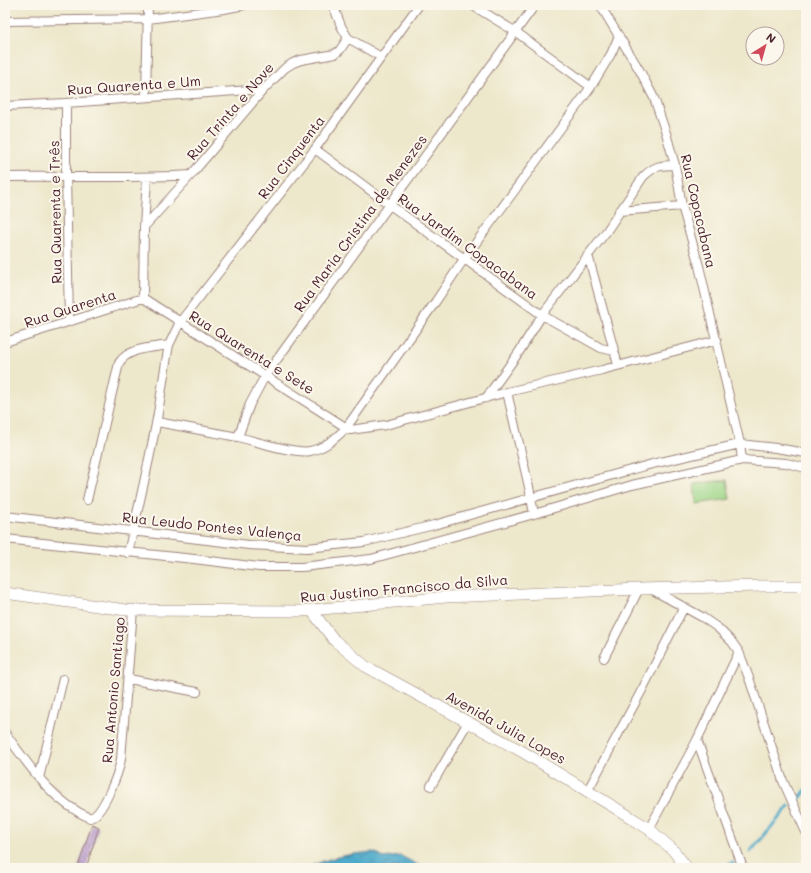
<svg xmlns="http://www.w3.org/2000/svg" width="811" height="873" viewBox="0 0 811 873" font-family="Mali,sans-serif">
<defs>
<pattern id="water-waves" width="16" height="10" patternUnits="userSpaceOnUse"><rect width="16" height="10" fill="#4daacb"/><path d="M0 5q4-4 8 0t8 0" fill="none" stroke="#428aa5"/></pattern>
<pattern id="building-back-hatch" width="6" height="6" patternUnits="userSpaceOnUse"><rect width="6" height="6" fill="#c4aad2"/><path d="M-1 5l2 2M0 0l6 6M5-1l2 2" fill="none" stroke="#a18aab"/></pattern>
</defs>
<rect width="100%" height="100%" fill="#fbf7ec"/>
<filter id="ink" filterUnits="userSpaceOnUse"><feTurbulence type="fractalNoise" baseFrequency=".025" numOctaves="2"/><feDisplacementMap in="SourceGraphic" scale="8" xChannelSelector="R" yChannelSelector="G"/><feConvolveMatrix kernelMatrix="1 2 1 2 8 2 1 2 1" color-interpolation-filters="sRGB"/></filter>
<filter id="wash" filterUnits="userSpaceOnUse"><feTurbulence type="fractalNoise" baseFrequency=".012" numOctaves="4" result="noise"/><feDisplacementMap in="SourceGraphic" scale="16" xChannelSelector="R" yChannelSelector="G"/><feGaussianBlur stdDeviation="0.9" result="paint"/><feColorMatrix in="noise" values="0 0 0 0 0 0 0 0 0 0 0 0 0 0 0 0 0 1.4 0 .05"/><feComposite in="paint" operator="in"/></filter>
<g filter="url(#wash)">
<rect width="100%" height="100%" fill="#ede7cb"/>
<path fill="#9fd688" stroke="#747a5a" d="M727 480 730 499 696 504 694 484Z"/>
<path fill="url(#water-waves)" stroke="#4c647b" d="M373 852 379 854 382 858 401 856 424 868C435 864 446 867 458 866L462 868H307C328 857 350 854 373 852Z"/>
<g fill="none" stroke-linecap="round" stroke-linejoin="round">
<path stroke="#4daacb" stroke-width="3" d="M800 798 806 790
M750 852 789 806
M668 868 670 867
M717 868 733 863"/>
</g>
<g id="blocks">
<path fill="url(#building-back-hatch)" d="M92 824 99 827 86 868 78 867Z"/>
</g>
</g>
<g filter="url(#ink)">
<use href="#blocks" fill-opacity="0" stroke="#9c837b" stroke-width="1"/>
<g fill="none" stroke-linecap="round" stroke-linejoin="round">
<defs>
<path id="street" d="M333 5 341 26 348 38 381 57
M472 5 516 32 591 87
M600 5 640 71 654 98 666 133 675 165 682 206 699 266 740 444 742 460
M5 21 148 19 224 9 244 5
M146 97 148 5
M66 103V176L69 321
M5 106 66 103 264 89
M315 149 390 205 542 315 601 348 614 351
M5 177C67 176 129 179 191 175
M619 211 682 206
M144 227 191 175 264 89 285 68 293 63 301 60 335 54 340 50 348 38
M588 255 618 365
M143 298 350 430 386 425 507 392 602 370 717 340
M143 298 144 227 147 178
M5 342 143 298
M507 392 529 487 534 514
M486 398 519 352 542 315 606 232 643 177C654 166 660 165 675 165
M157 422C184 427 211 432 238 437 255 441 295 454 310 451 325 448 336 438 346 428L436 301 464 259 591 87 611 54 619 36
M238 437 250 404 265 376 535 5
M87 500 119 363C129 347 152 348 169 345L180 322 315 149 419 5
M5 516 249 545 307 548 364 542 434 525 652 464 740 444 776 448 806 453
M5 539 194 559 259 567H302L371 559 534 514 632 485 742 460 786 463 806 468
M128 553C138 510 148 467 156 424 161 398 164 371 169 345
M651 589 702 617 718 628 732 642 739 652 749 678 783 781 806 832
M604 658 639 589
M129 679 197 692
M5 733C29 765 51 801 90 818 103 815 119 772 121 759L133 610
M697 740 743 868
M39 778 63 679
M431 786 468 722
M588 790 642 690 684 607
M649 829 697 740 739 652"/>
<path id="secondary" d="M5 593 126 610 301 611 446 597 639 589 761 586H806
M312 611 334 640 365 666 523 752 627 815 649 829 673 850 687 868"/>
</defs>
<use href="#street" stroke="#9c837b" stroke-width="10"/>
<use href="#secondary" stroke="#9c837b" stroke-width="12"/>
<use href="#street" stroke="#fff" stroke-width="8"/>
<use href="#secondary" stroke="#fff" stroke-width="11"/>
</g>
</g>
<g text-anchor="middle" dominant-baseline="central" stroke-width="4" stroke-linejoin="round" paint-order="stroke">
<g font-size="14" fill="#4a1f2b" stroke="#fbf7ec">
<text transform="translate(134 85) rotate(-4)">Rua Quarenta e Um</text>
<text transform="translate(230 111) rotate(-49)">Rua Trinta e Nove</text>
<text transform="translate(291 157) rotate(-53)">Rua Cinquenta</text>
<text transform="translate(699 211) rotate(77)">Rua Copacabana</text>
<text transform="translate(55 212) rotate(-91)">Rua Quarenta e Três</text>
<text transform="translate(360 223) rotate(-54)">Rua Maria Cristina de Menezes</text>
<text transform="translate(468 246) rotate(36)">Rua Jardim Copacabana</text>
<text transform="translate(70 308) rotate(-18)">Rua Quarenta</text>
<text transform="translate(252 352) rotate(32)">Rua Quarenta e Sete</text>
<text transform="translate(212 526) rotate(6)">Rua Leudo Pontes Valença</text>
<text transform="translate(404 588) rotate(-5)">Rua Justino Francisco da Silva</text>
<text transform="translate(113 690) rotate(-85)">Rua Antonio Santiago</text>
<text transform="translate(506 727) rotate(29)">Avenida Julia Lopes</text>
</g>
</g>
<rect width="811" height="873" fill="none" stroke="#fbf7ec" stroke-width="20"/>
<g transform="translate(765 46) rotate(37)"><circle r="19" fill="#fbf7ec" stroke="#b4a19f"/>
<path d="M0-3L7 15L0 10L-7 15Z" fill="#d1495b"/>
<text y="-6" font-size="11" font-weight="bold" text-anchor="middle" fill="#4a1f2b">N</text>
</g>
</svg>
